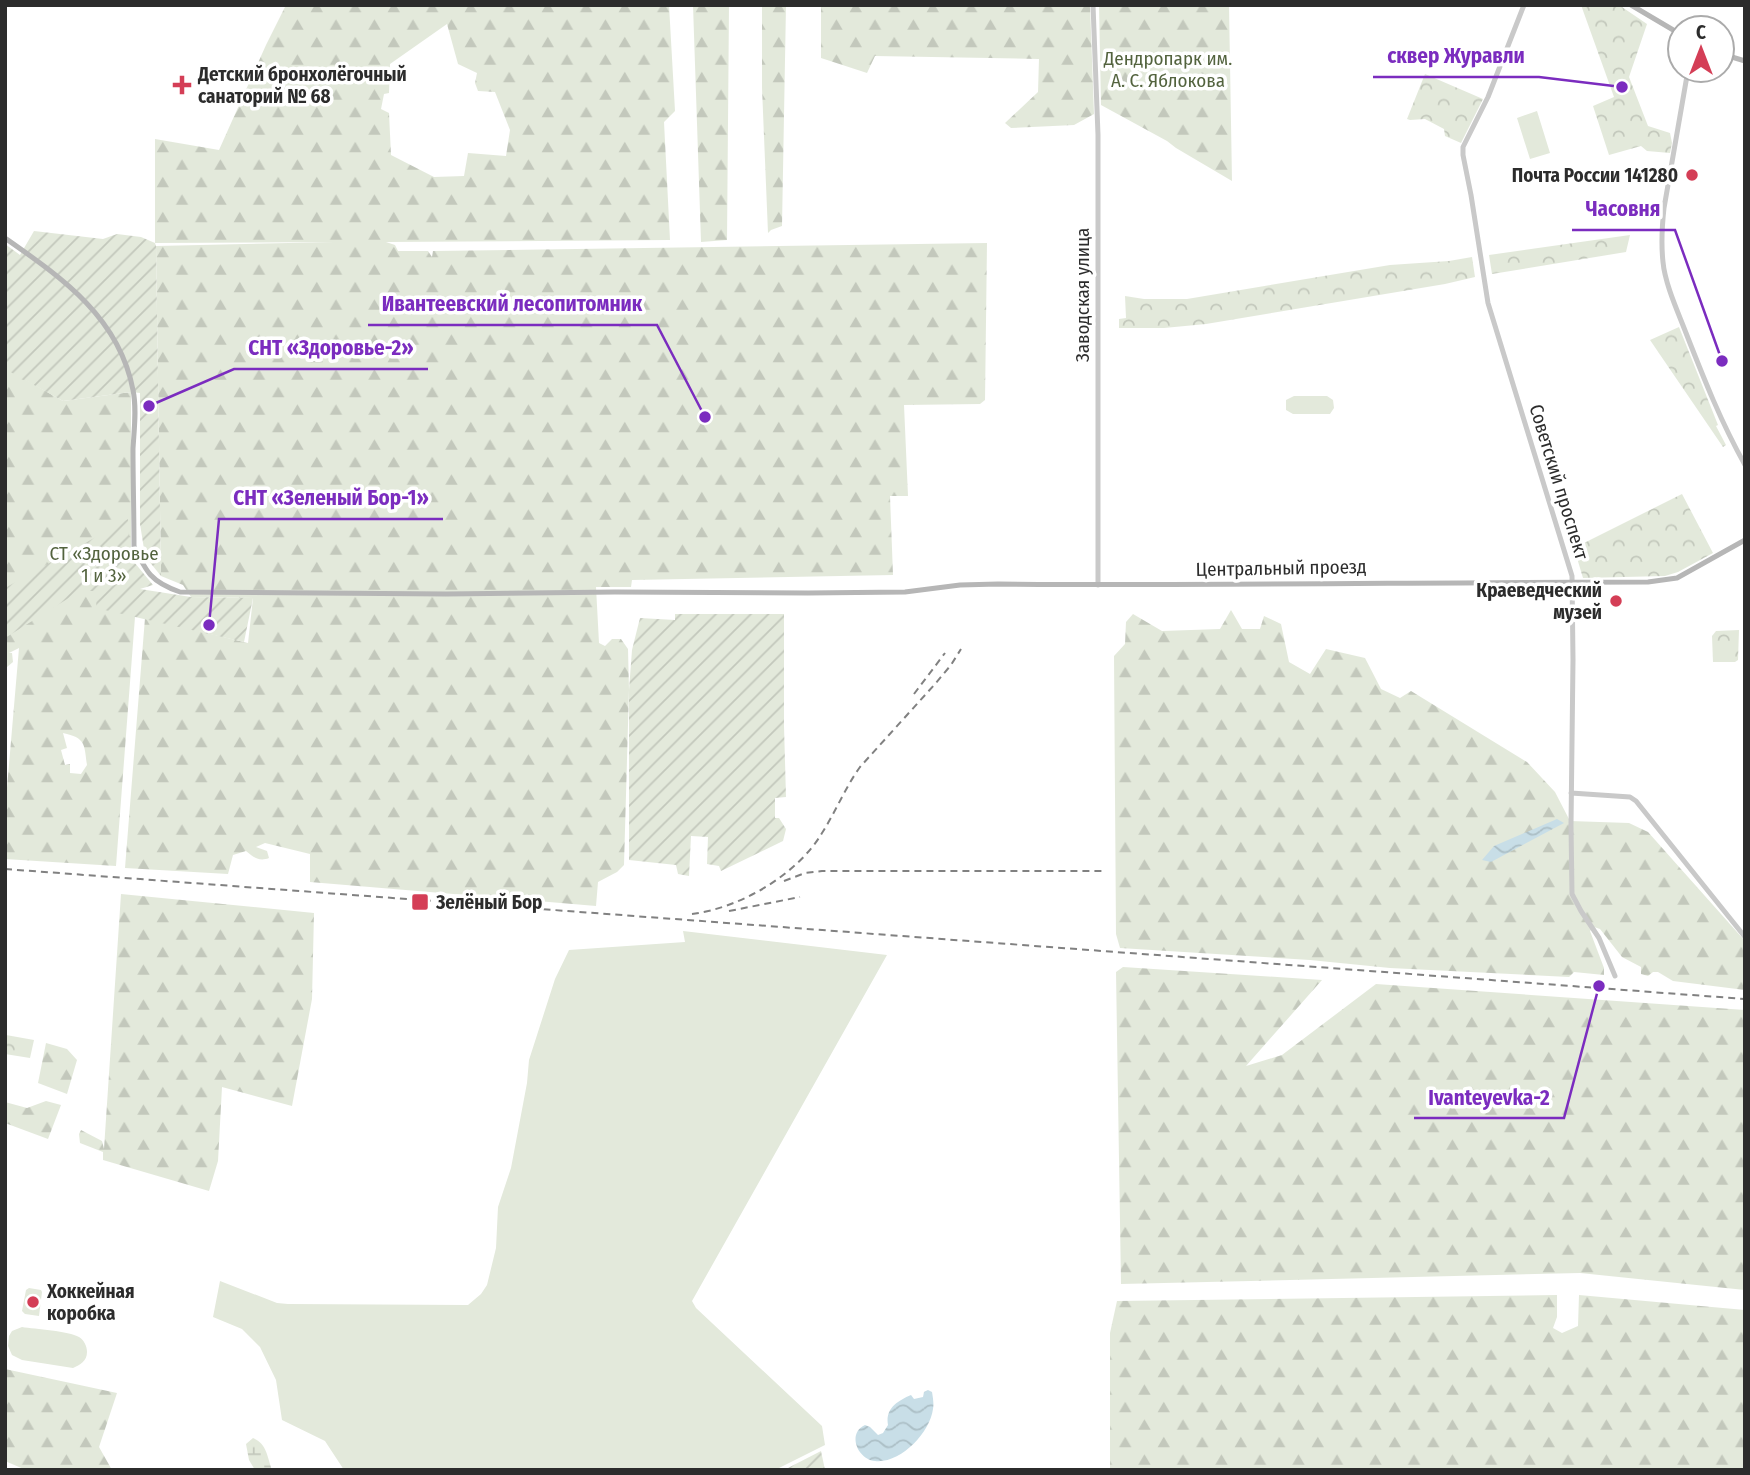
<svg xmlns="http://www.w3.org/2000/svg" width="1750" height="1475" viewBox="0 0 1750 1475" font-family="'Fira Sans Condensed',sans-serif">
<defs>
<pattern id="forest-firs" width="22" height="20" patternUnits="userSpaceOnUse" patternTransform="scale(1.75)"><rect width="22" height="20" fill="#e3e9db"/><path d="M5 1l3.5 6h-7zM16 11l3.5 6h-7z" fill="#c3c8bc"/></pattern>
<pattern id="wetland-marsh" width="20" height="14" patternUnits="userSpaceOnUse" patternTransform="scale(1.75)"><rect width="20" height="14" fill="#e3e9db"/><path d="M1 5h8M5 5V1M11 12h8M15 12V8" fill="none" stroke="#c3c8bc"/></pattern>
<pattern id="park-crowns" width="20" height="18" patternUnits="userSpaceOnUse" patternTransform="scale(1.75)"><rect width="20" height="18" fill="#e3e9db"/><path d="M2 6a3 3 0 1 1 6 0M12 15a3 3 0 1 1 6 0" fill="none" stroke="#c3c8bc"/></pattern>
<pattern id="garden-furrows" width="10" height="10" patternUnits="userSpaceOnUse" patternTransform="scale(1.75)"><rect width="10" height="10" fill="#e3e9db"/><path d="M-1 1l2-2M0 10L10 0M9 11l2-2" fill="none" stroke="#c3c8bc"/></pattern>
<pattern id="water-waves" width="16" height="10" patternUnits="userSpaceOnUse" patternTransform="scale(1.75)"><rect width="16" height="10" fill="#c8dee7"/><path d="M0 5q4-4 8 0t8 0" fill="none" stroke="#acbfc6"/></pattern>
</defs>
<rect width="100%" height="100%" fill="#fff"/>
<path fill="#e3e9db" d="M1537 111 1550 153 1530 159 1517 118Z
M1294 396H1327L1333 400 1334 408 1330 414H1293L1286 410V400Z
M683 931 887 955 692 1301 696 1308 822 1426 825 1445 775 1470H344L325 1441 282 1420 276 1380 260 1347 242 1329 213 1317 220 1281 277 1303 288 1304 468 1305 481 1294 487 1285 496 1248 498 1207 511 1168 527 1083 529 1060 555 979 569 950 685 942Z
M29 1288 41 1290 42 1292 39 1316 25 1314 22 1311 26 1290Z
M22 1327C35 1329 69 1331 79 1337 84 1340 87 1346 87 1352 87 1361 80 1365 73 1368L22 1360 12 1355 8 1346 9 1336 12 1331Z"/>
<path fill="url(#forest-firs)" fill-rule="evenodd" d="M286 5H669L675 111 664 122 670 240 386 242 395 245 398 251H428L432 257 433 251 987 243 985 400 980 404 904 405 908 496H890L893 575 632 580 631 587H596L599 643 605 646 612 639H621L628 649 629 690 624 865 617 872 598 882 596 906 310 882V854L265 843 256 847 267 851 269 858C259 862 253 857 246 851L233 855 228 874 125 868 145 618 248 643 253 598 191 597 183 585 161 576 156 246 335 242 155 243V139L219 150 266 45ZM447 24 458 64 477 73 475 83 478 91 495 92 510 130 506 156 468 153 464 176 434 177 391 155 389 113 381 109 384 94 389 93 390 64Z
M693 5H729L727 240 701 242Z
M762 5H786L782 226 771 230 768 233 762 88Z
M821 5H1090L1094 114 1074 125 1011 128 1005 123 1038 92 1039 59 875 56 867 73 821 58Z
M1099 5H1229L1232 181 1176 148 1167 141 1101 105Z
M5 368 63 401 131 392V553L129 611 135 617 116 866 5 859V811L19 648 9 653H12L13 662 7 667 5 677ZM63 733C86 738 84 744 87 765L81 774 70 773V764L65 765 61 750 67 748Z
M1231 610 1242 629H1260L1264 616 1281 624 1289 662 1310 674 1326 649 1365 658 1381 689 1400 698 1411 691 1527 762 1555 792 1570 821 1629 823 1648 832 1745 941V990L1673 981 1658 972H1653L1648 976 1641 974V967L1622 957 1600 929 1594 927 1590 931 1604 968V975L1574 972 1569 977 1390 968 1310 960 1120 948 1116 934 1114 656 1125 644 1126 622 1133 614 1162 631 1220 629Z
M121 894 314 913 312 999 292 1106 222 1087 218 1161 209 1191 103 1160V1152L80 1143 79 1134 81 1130 102 1141 104 1149Z
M1123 967 1322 980 1246 1066 1282 1055 1376 984 1745 1010V1290L1580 1273 1121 1284 1116 972Z
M46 1043 67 1049 77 1060 67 1094 38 1083Z
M46 1101 61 1105 48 1139 5 1123V1102L27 1108Z
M1557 1295V1317L1553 1328 1562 1333 1578 1326 1579 1295 1745 1310V1470H1110V1333L1117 1301Z
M5 1369 117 1393 99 1447 112 1470H26L5 1461Z"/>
<path fill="url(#wetland-marsh)" d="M253 1438C267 1444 267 1456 272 1470H255L249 1460 246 1444Z"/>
<path fill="url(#park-crowns)" d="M1581 5H1619L1647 24 1629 77 1648 126 1670 133 1672 143 1670 153 1647 151 1641 146 1609 155 1593 106 1614 97Z
M1425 74 1483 99 1461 143 1445 136 1444 129 1425 119 1410 120 1407 119Z
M1630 235 1626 252 1492 274 1489 255Z
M1472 257 1475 277 1445 284 1206 324 1164 328H1119V319L1126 318 1125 296 1144 299H1187L1390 265 1449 261Z
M1679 327 1718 425 1716 426 1726 445 1723 447 1650 340Z
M1682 494 1713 553 1678 572 1665 576 1583 578 1574 548Z
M1739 630 1738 660 1735 662H1713L1712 636 1716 631Z
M6 1035 34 1040 30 1058 5 1054Z"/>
<path fill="url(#garden-furrows)" d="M34 231 103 239 117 234 141 237 155 243 156 246 161 576 148 560 144 549 140 524V393L131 392 63 401 5 369V244L20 255Z
M128 519 130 557 153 585 140 589 191 597 253 598 244 642 96 608 97 591H80L5 638V588Z
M675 614H784V726L786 797 775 798V818H779L786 829 783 841 721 871 719 866 707 864 708 837 691 836 689 876 678 874 676 865 629 860V690L632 650 640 618 675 620Z
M821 1451 825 1470H784Z"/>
<path fill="url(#water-waves)" d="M1557 819 1564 823 1491 862 1482 860 1494 846Z
M928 1390 932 1392C933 1398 934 1404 933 1409 930 1433 900 1464 875 1461 857 1459 847 1433 865 1425L870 1427 878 1435 883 1433 888 1425C885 1409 897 1401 911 1395L914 1399 923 1397 924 1392Z"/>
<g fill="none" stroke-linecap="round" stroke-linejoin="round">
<path stroke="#c9c9c9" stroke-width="5" d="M1093 5 1098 135V585
M1524 5 1488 97 1463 147V155L1471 195 1488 303 1572 576 1573 660 1571 825 1572 894 1581 911 1599 938 1615 976
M1688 70 1664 208C1662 226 1661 244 1663 262 1665 284 1678 312 1686 333 1704 379 1721 422 1745 465
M1571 793 1630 797 1636 801 1745 937"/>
<path stroke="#b6b6b6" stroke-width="5" d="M1631 5 1680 34
M1722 54 1745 61
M5 238C62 278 119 317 133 390 137 409 134 430 133 449 133 481 134 513 134 546 146 572 151 582 180 592L446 594 615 592 808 593 905 592 960 585 998 584C1215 586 1431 582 1648 582L1677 578 1745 540"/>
<path stroke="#818181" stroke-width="2" stroke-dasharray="7 5" stroke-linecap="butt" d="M914 694 945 653
M5 869 1745 999
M784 881 805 873 822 871H1106
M729 911 800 897
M692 914C740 908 797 875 822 833 836 811 845 788 860 767L935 684 951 665 961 649"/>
</g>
<g fill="#d43e56" stroke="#fff" stroke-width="2.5">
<path d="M178.5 74.5h7v7h7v7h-7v7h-7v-7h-7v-7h7z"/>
<circle cx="1692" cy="175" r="7"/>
<circle cx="1616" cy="601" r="7"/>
<rect x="411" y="893" width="18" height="18" rx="3.5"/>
<circle cx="33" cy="1302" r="7"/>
</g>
<g text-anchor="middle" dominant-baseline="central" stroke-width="7" stroke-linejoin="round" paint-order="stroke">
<g font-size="19" fill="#53633e" stroke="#fff">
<text x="1168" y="58">Дендропарк им.<tspan x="1168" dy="22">А. С. Яблокова</tspan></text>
<text x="104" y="553">СТ «Здоровье<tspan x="104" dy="22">1 и 3»</tspan></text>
</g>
<g font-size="19" font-weight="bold" fill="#2c2c2c" stroke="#fff" text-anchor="start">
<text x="198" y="74">Детский бронхолёгочный<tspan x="198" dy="22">санаторий № 68</tspan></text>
<text x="1678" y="175" text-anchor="end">Почта России 141280</text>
<text x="1602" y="590" text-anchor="end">Краеведческий<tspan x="1602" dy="22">музей</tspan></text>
<text x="436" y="902">Зелёный Бор</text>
<text x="47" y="1291">Хоккейная<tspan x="47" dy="22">коробка</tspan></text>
</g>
<g font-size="19" fill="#2c2c2c" stroke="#fff">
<text transform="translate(1082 295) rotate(-90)">Заводская улица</text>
<text transform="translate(1559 482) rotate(73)">Советский проспект</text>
<text transform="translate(1281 568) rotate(-1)">Центральный проезд</text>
</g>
</g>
<path fill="none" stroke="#7b2cbf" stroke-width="2.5" d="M1622 87L1539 77H1373M1722 361L1675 230H1572M705 417L657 325H368M149 406L234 369H428M209 625L219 519H443M1599 986L1564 1118H1414"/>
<g fill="#7b2cbf" stroke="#fff" stroke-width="2.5">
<circle cx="1622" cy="87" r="7"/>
<circle cx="1722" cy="361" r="7"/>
<circle cx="705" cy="417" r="7"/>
<circle cx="149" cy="406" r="7"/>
<circle cx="209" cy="625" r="7"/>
<circle cx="1599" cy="986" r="7"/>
</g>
<g font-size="21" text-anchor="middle" font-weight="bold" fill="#7b2cbf" stroke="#fff" stroke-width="7" stroke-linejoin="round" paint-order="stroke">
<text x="1456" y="63">сквер Журавли</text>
<text x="1623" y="216">Часовня</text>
<text x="512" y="311">Ивантеевский лесопитомник</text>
<text x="331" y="355">СНТ «Здоровье-2»</text>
<text x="331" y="505">СНТ «Зеленый Бор-1»</text>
<text x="1489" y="1105">Ivanteyevka-2</text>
</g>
<rect width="1750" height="1475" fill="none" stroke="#2c2c2c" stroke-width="14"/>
<g transform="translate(1701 49)"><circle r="33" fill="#ffffff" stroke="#ababab" stroke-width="2"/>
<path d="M0-5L12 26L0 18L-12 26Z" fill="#d43e56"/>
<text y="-10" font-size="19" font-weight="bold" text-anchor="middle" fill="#2c2c2c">С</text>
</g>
</svg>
